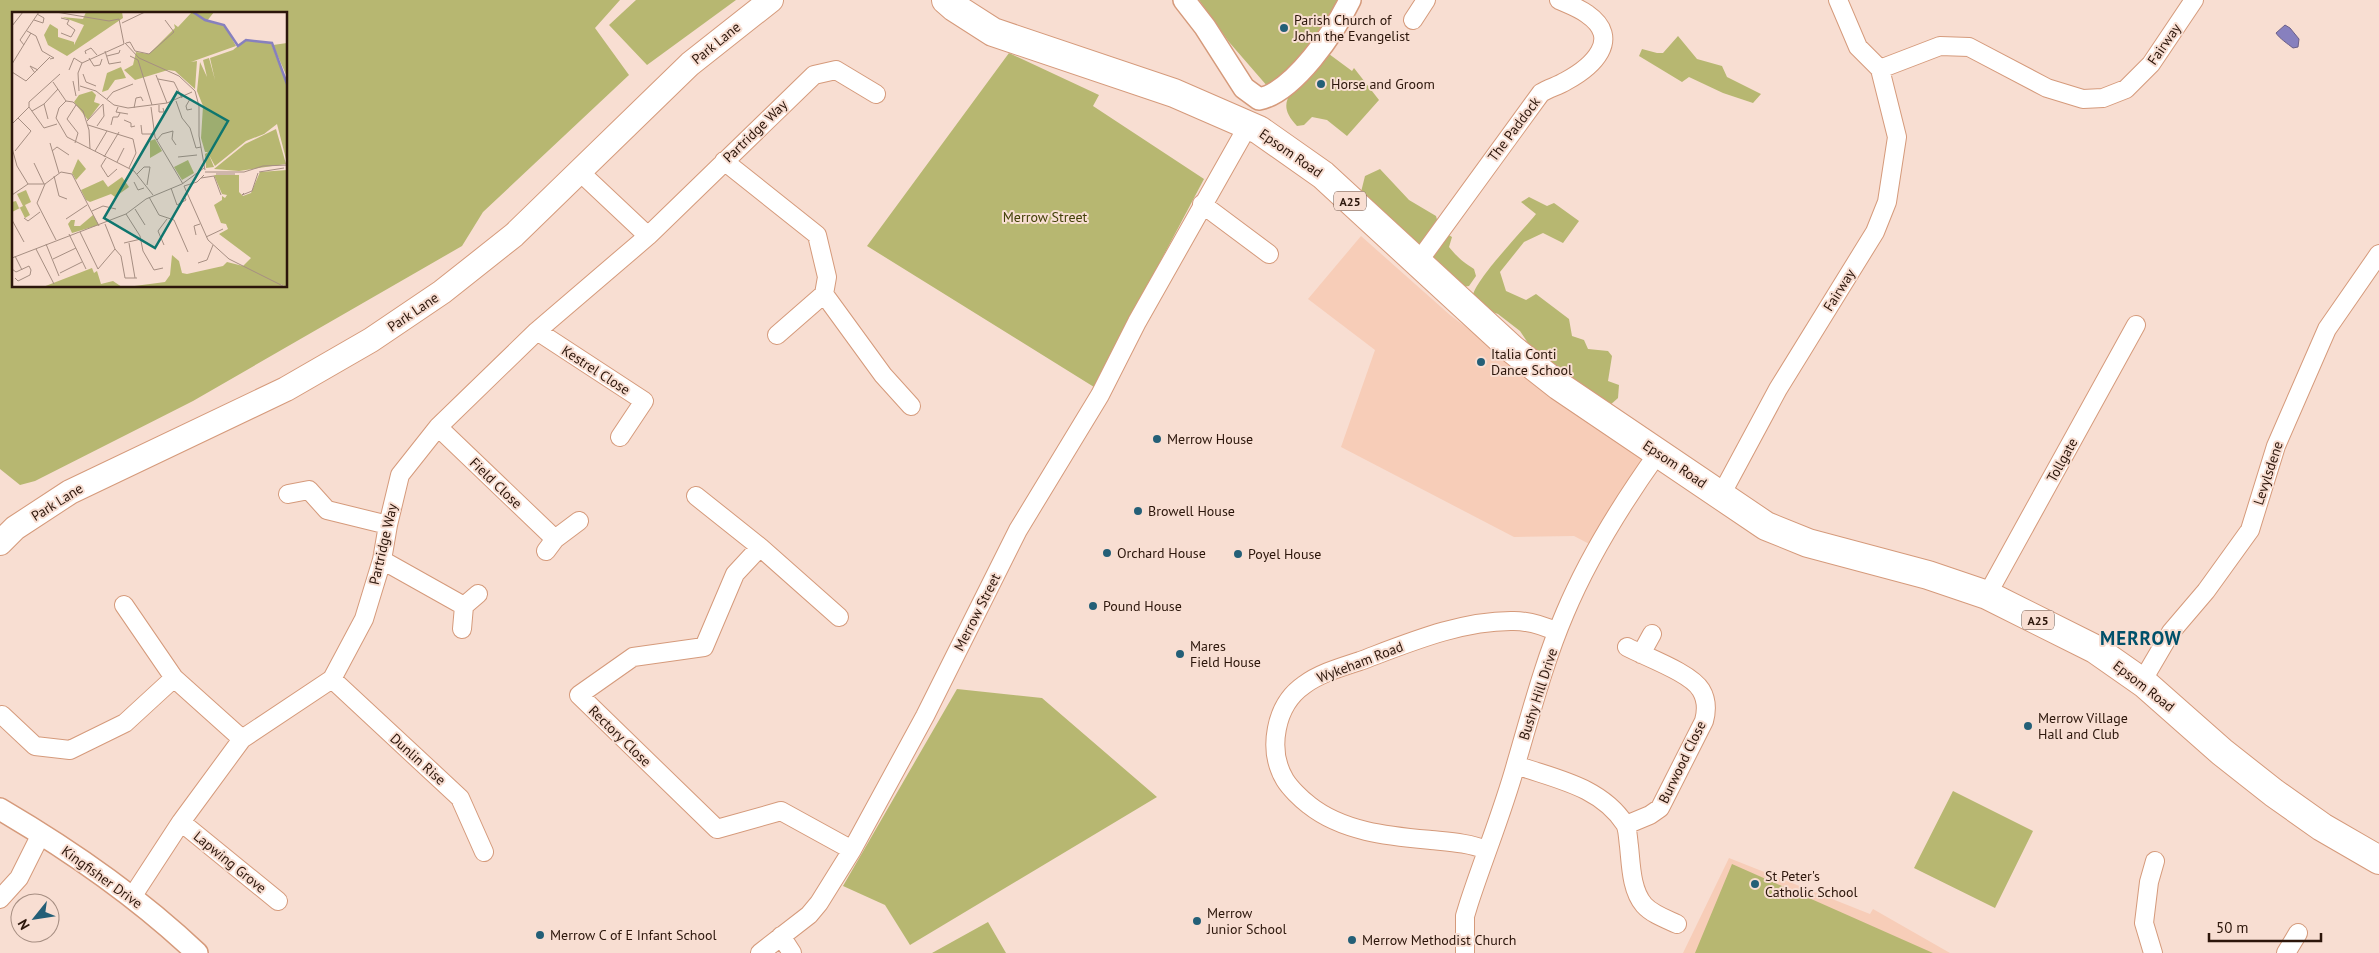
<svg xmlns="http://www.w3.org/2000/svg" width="2379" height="953" viewBox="0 0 2379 953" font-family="'PT Sans',sans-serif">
<rect width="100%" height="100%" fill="#f8ded2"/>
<path fill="#f7cdb8" d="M1361 236 1450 315 1525 372 1658 453 1597 548 1574 536 1514 537 1341 447 1375 350 1308 299Z
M1729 858 1870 914 1873 909 1950 953H1683Z"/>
<path fill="#b7b771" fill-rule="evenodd" d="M0 0H620L595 28 629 75 483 212 462 246 193 401 35 481 20 485 0 469ZM14 14H286V286H14Z
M636 0H736L647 65 609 25Z
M1199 0H1340L1318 44 1268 87 1229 42Z
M1678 36 1697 59 1722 66 1727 77 1761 94 1753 103 1723 93 1689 77 1682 82 1639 56 1642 49 1657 53H1663Z
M1009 53 1099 95 1093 106 1204 179 1094 387 867 246Z
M1329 54 1352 71 1354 68 1379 100 1347 136 1327 120 1312 117 1304 125 1297 126C1278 106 1287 96 1303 79 1312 70 1320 62 1329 54Z
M1380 169 1409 200 1436 216 1440 230 1452 237 1449 247C1457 257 1463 262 1474 269L1476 276 1469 286 1463 287 1361 192 1365 176Z
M1529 197 1547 206 1554 203 1579 221 1563 243 1543 233 1524 242 1500 272 1506 291 1526 300 1536 294 1569 319 1572 336 1584 340 1588 349 1608 351 1612 356 1608 381 1619 385 1618 398 1609 406 1530 346 1520 331 1498 314 1484 309 1472 298C1475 279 1522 232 1536 214L1521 202Z
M957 689 1042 698 1157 797 910 945 885 905 843 886Z
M1953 791 2033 831 1995 908 1914 868Z
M1732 864 1933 953H1695Z
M988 922 1006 953H932Z"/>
<path fill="#8780be" stroke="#6c6088" d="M2285 25 2290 28 2299 39 2298 47 2293 48C2288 44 2279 38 2276 33Z"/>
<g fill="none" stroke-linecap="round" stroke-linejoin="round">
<defs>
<path id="minor" d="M1413 20 1426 0
M1880 69 1940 46 1969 47 2047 88 2083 99 2103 98 2126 89 2151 64 2194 0
M724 161 817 235 827 277 824 294 883 375 911 406
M1202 204 1269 254
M648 236 814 75 836 70 876 94
M1418 262 1541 93C1549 88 1558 86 1566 81 1592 67 1623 39 1587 14 1579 8 1568 4 1559 0
M537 331 644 401 620 437
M777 335 824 294
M438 427 555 539
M288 494 309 490 327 510 388 525
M1721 495 1778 389 1875 232 1887 202 1897 137 1880 69 1858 47 1838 0
M696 496 760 547 839 617
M760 547 735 574 704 647 633 657 579 695 717 829 781 811 852 850
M546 551 555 539 579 521
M382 560 464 606
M1987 595 2136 325
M462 629 464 606 478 594
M1641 654 1652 634
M174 678 242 739
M332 679 460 798 484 852
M2145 684 2147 673 2171 632 2206 591 2250 530 2276 446 2327 329 2379 254
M2 715 35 746 70 750 125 723 174 678 124 605
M1516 765C1555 779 1600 786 1625 824 1628 829 1628 840 1629 846 1631 864 1631 890 1644 905 1652 914 1666 919 1677 924
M181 822 278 901
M1626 825 1650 815 1660 808 1704 721C1707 710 1707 700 1701 690 1691 673 1646 657 1627 647
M1486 850C1469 843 1450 842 1431 840 1389 836 1343 832 1309 805 1301 799 1290 788 1285 780 1267 750 1275 705 1304 685 1320 673 1342 667 1360 661 1408 643 1462 620 1514 621 1528 621 1544 626 1557 632
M132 897 181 822 242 739 332 679 364 619 382 560 388 525 400 475 438 427 537 331 648 236 580 172
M0 899 19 878 41 834
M781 936 792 953
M760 953 809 915 819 903 852 850 925 716 1018 530 1100 395 1137 322 1249 124
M1465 953V916L1469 903C1484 857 1503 811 1516 764 1531 713 1544 662 1565 613 1589 556 1623 502 1658 453
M2153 953 2144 923 2149 882 2155 861
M2286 953 2298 933"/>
<path id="tertiary" d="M1184 0 1205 27 1244 88 1259 99C1294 92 1335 31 1350 0
M0 809C70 850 138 897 197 953"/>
<path id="secondary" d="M0 543 15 528 70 492 286 389 371 340 442 292 514 235 690 64 771 0"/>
<path id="primary" d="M946 0 954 7 993 32 1174 93 1259 130 1323 175 1512 349 1559 386 1766 526 1808 543 1928 575 1987 595 2095 649 2145 684 2222 752 2274 793 2322 827 2379 860"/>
</defs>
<use href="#minor" stroke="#d59a7b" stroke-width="20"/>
<use href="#tertiary" stroke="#d59a7b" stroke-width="24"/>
<use href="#secondary" stroke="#d59a7b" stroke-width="26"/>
<use href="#primary" stroke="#d59a7b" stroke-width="30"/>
<use href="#minor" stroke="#fff" stroke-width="18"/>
<use href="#tertiary" stroke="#fff" stroke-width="21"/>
<use href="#secondary" stroke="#fff" stroke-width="24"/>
<use href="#primary" stroke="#fff" stroke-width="28"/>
</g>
<g fill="#245f77" stroke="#f8ded2" stroke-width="2">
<circle cx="1284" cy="28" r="5"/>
<circle cx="1321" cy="84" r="5"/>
<circle cx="1481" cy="362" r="5"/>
<circle cx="1157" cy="439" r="5"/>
<circle cx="1138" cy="511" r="5"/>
<circle cx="1107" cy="553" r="5"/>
<circle cx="1238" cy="554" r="5"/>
<circle cx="1093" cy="606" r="5"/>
<circle cx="1180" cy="654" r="5"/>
<circle cx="2028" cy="726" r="5"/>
<circle cx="1755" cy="884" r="5"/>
<circle cx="1197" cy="921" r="5"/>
<circle cx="540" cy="935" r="5"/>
<circle cx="1352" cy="940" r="5"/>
</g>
<g text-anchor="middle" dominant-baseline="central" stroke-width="4" stroke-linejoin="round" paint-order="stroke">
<g fill="#f8ded2" stroke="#695247" stroke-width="1">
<rect x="1334" y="191.5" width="32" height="19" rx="4"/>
<rect x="2022" y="610.5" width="32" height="19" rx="4"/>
</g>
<g font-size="12" font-weight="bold" fill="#2c160b">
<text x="1350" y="201">A25</text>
<text x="2038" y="620">A25</text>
</g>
<g font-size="14" fill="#2c160b" stroke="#f8ded2" text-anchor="start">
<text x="1294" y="20">Parish Church of<tspan x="1294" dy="16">John the Evangelist</tspan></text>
<text x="1331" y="84">Horse and Groom</text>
<text x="1491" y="354">Italia Conti<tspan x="1491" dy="16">Dance School</tspan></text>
<text x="1167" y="439">Merrow House</text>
<text x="1148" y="511">Browell House</text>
<text x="1117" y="553">Orchard House</text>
<text x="1248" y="554">Poyel House</text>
<text x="1103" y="606">Pound House</text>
<text x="1190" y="646">Mares<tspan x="1190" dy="16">Field House</tspan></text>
<text x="2038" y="718">Merrow Village<tspan x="2038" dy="16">Hall and Club</tspan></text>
<text x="1765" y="876">St Peter's<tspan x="1765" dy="16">Catholic School</tspan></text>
<text x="1207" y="913">Merrow<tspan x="1207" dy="16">Junior School</tspan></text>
<text x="550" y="935">Merrow C of E Infant School</text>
<text x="1362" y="940">Merrow Methodist Church</text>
</g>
<g font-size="14" fill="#2c160b" stroke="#f8ded2">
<text transform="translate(716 43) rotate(-39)">Park Lane</text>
<text transform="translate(2164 44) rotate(-55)">Fairway</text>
<text transform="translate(1514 129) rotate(-53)">The Paddock</text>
<text transform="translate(755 131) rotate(-44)">Partridge Way</text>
<text transform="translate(1291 153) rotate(35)">Epsom Road</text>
<text transform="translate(1839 290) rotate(-58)">Fairway</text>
<text transform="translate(413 312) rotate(-34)">Park Lane</text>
<text transform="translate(596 370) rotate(33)">Kestrel Close</text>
<text transform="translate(2062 460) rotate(-61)">Tollgate</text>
<text transform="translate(1675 464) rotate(34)">Epsom Road</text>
<text transform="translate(2268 473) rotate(-72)">Levylsdene</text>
<text transform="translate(496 483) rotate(44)">Field Close</text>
<text transform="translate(57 502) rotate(-32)">Park Lane</text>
<text transform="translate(383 544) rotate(-77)">Partridge Way</text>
<text transform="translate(977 612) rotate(-63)">Merrow Street</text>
<text transform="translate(1360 662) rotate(-21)">Wykeham Road</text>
<text transform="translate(2144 686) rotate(38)">Epsom Road</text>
<text transform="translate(1538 694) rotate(-72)">Bushy Hill Drive</text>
<text transform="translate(620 736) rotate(44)">Rectory Close</text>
<text transform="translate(418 759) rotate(42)">Dunlin Rise</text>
<text transform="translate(1682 762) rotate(-64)">Burwood Close</text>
<text transform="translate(230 862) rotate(39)">Lapwing Grove</text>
<text transform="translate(102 877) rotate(36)">Kingfisher Drive</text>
</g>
<g font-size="14" fill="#424108" stroke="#f8ded2">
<text x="1045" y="217">Merrow Street</text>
</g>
<g font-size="19" font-weight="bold" letter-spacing="1" fill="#00506a" stroke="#f8ded2">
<text x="2141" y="638">MERROW</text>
</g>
</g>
<g transform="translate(12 12)">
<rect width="275" height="275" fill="#f8ded2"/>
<path d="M74 0H110L111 6 55 44 36 33 32 23 38 12 46 17V25L62 30V33L72 13 50 5 71 7ZM180 0H202L195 9 213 14 224 34 179 50 185 49 183 77 163 59 156 58 123 68 112 58 121 53 124 40 137 42 163 16 162 12 166 15ZM233 28 259 31 275 73V151L265 112 252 122 234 129 203 154 197 143 202 155 194 156 193 142 196 140H193L189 126 191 94 185 79 188 50 195 65 191 48 197 46 203 68 198 46 221 38ZM275 31V65L261 33ZM109 55 114 66 103 68 96 78 90 80 95 61ZM80 79 84 83 82 90 88 92 76 108 62 90 67 83ZM264 117 274 152 227 159 202 157 233 132ZM143 127 150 139 138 146V129ZM66 147 74 157 64 168 60 161ZM176 148 182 161 170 168 162 155ZM275 158V275L268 272 272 275H115L153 270 158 263 160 243 167 249 170 261 175 262 211 254 215 250 231 254 239 246 207 222 216 217 214 212 209 211 202 193 210 188V184L213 186 215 183 210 182 202 163H227V180L231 184 239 181 248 160ZM110 165 117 175 103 185 99 182 78 190 74 188 69 178 91 168 96 175ZM14 178 19 190 13 193 18 203 13 206 8 196 0 200V190L4 189 7 196 11 194 5 182ZM81 203 87 213 60 221 56 212 59 208H63L62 214H68ZM80 256 82 261 85 259 89 272 101 269 110 275H31Z" fill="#b7b771"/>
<path fill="none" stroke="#8780be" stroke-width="2.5" d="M181 0 193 8 212 13 226 34 234 28 260 31 275 72"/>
<path fill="none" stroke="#a68e82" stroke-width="1" d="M44 0 97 9 107 7 112 32M22 8 31 11 32 6 25 2M110 11 133 0M0 14 11 0M15 19 24 24 30 39 42 46 38 47M49 21 59 25 63 18 55 12 57 8 49 6M113 31 127 46 167 64 183 79 187 94V124L193 158M114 31 118 30 123 39 137 42 162 20 153 8M12 33 8 28 27 0M93 39 97 52 109 50M74 42 73 39 79 36 85 43M95 44 107 41 108 38M118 44 126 48 140 93M77 46 82 54 88 53 90 47M0 52 19 21M57 58 62 46 70 51M0 60 14 69 38 45M23 61 18 54 26 58M71 62 74 70 84 74M144 63 155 91M146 67 162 70 170 86M61 69 64 84M41 70 54 89M68 74 84 79 102 93 116 96 155 91 180 80M67 79 66 61 70 51 112 32M95 87 101 80 121 72M178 87 174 94 175 98 180 97M54 89 47 96 44 106 55 125 122 159 141 183M54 89 61 90 71 99 77 118 78 137M164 89 170 106 178 116 184 136 189 135M32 92 36 107M147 93V100H152L151 96M17 95 32 116 45 112M106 95 104 100 116 102M139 95 143 125 171 172M122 96 124 86 129 85 131 89M20 99 32 92 46 77M112 108 119 111V115L123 114M75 109 91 92 92 104 85 114M0 112 17 95V90L48 62M76 113 121 127 124 141 117 156M99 113 101 105H106L108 101M129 113 130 122H142M145 128 150 122 161 119 160 127 164 133M38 131 47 161M63 131 66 121 55 107 64 93M0 136 5 154 16 172M3 139 19 119 6 106M40 139 45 135 57 143M83 139 95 119M92 145 107 120M166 145 185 143M94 146 89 154 96 165 105 157M105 150 112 136M22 151 32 172M193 160H232L251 154 275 153M247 160 272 156M125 162 132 155H138L135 173M204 162H223M192 163 185 170 172 174 196 228 217 247 273 275M42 164 47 184 55 187M189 166 202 164 209 183M122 170 126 178 132 176M159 176 165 193 174 188 172 184M232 181 230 183 240 179 246 161M0 183 16 172H33M137 185 147 203 162 208 176 240M123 197 133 213M80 199 91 194 104 197M114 202 128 224 131 239 142 258 151 256M12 206 16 209 28 200M54 207 75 193M0 208 12 230M68 220 86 257 103 237 93 212M57 222 74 257M184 223 182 214 188 212M194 225 211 217M44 228 25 191 33 172 49 160 60 162 87 214M112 231 129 227M117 231 123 266M34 232 47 264M152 233 146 219 155 207M24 237 42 272M103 237 109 244 113 266H125M3 244 10 258M0 246 114 202 134 187 170 172 192 156M41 247 64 236M186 251 195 248 201 233M0 257 4 260 17 254 19 258 18 263 6 269 3 266M48 261 70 250"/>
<path fill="#0f766e" fill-opacity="0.15" stroke="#0f766e" stroke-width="2.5" d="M165 80 216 109 143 236 92 206Z"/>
<rect width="275" height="275" fill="none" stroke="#2c160b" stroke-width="2.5"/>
</g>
<g transform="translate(35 918) rotate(240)"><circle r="24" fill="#f8ded2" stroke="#a68e82"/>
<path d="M0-4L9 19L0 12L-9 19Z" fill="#245f77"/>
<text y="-8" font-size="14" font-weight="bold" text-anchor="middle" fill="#2c160b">N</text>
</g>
<path d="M2209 933v8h112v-8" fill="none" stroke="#2c160b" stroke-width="2.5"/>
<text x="2216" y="933" font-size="15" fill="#2c160b" stroke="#f8ded2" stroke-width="4" paint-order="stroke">50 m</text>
</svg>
